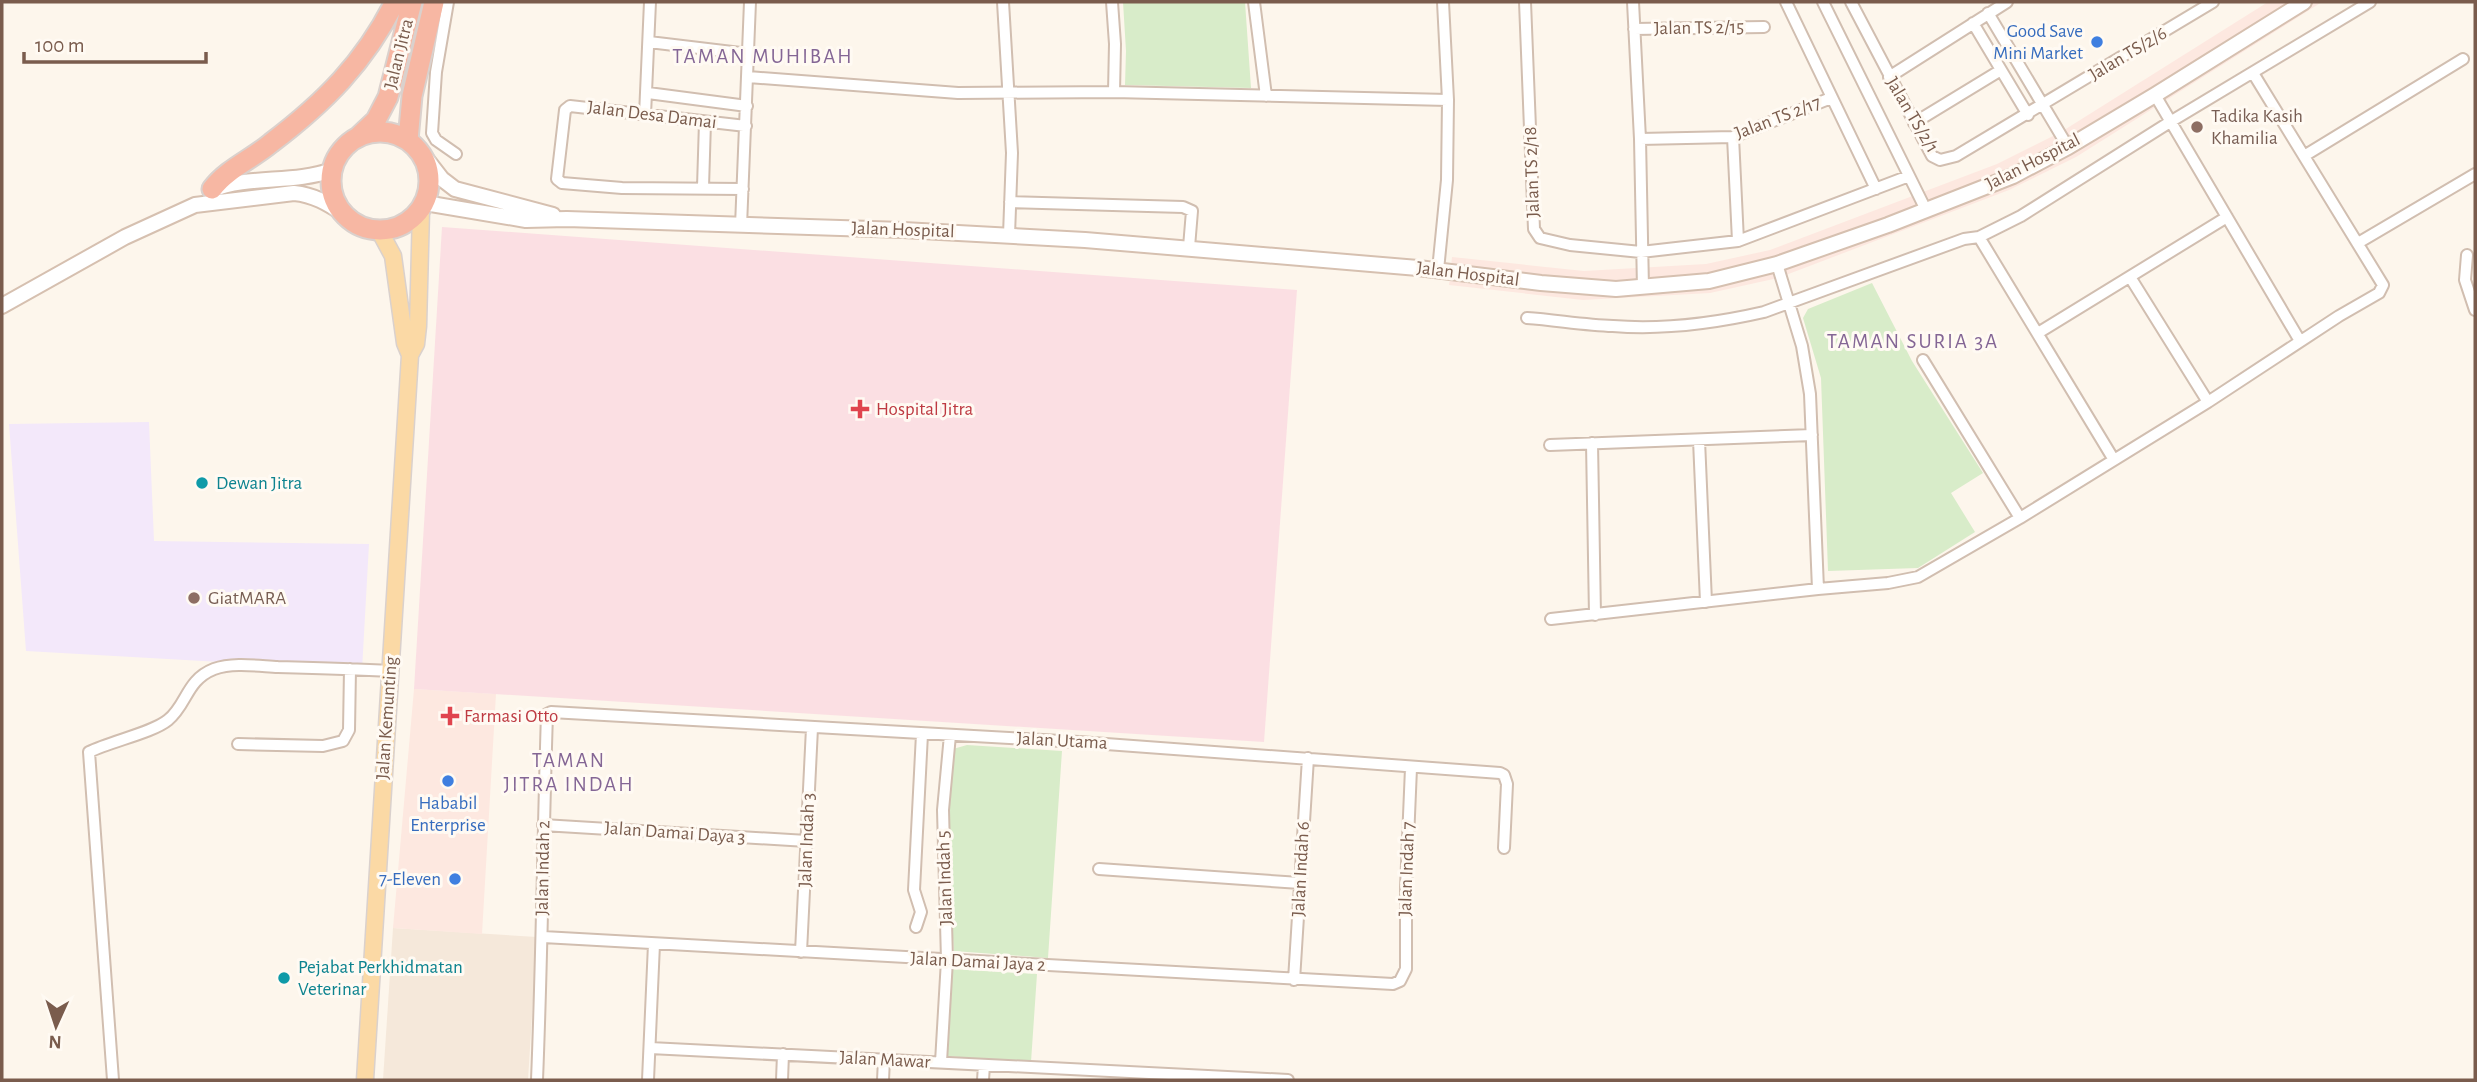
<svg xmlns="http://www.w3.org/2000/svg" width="2477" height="1082" viewBox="0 0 2477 1082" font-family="'Alegreya Sans',sans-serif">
<rect width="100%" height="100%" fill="#fdf6ec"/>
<path fill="#f5e8da" d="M393 928 537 937 528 1080H383Z"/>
<path fill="#fde8e0" d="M2268 2H2322L2076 157 2009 190 1778 278 1710 293 1583 300 1449 285 1452 257 1584 271 1706 264 1770 250 1997 164 2061 132Z
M414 689 496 694 482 934 393 928Z"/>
<path fill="#f3e8fa" d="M149 422 154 541 369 544 362 670 26 651 9 424Z"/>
<path fill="#fbdfe3" d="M442 227 1297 290 1264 742 414 689Z"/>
<path fill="#d8ecc9" d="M1123 2H1245L1251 88 1125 85 1126 51Z
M1872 283 1912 361 1983 473 1951 493 1975 532 1918 568 1828 571 1821 378 1803 318 1808 309Z
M967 745 1062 751 1048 958 954 951 945 834 953 749Z
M950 969 1037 974 1031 1062 945 1056Z"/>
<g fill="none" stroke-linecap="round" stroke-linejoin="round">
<defs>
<path id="street" d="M448 2 436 72 432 133 436 140 456 154
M1003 2 1012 153 1009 235
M1112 2 1115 44 1114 92
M1254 2 1266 96
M1525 2 1534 229 1540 238 1570 245 1641 252 1738 241 1909 176
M1633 2 1640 139 1643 288
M1786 2 1876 189
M1823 2 1926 210
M1851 2 1932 156 1940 160 1956 156 2213 2
M1988 13 2068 147
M1973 23 2028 115
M1634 29 1764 27
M649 42 749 54
M748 77 958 93 1114 92 1448 100
M1889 77 2007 2
M648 93 747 106
M2155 95 2300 341
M645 115 650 2
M1914 123 2001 70
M1733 137 1738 241
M1640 139 1733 137 1831 98
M2304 156 2463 59
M703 187 705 122
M743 189 622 188 562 183 557 179 565 110 570 106 746 126
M1010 202 1183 207 1192 211 1189 247
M741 226 750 2
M1979 237 2114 460
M2358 243 2475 174
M2467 255 2465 280 2475 310
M1777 264 1802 346 1810 394 1818 589
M1438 270 1447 180 1448 100 1443 2
M2130 277 2208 402
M1527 318C1556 320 1584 325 1613 326 1663 330 1716 323 1764 312L1964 239 1979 237 2021 216 2170 122 2370 2
M2038 333 2227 217
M1923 360 2020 518
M1699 440 1706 602
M1592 443 1595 615
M1550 445 1812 435
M1551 619 1818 589 1888 583 1918 577 2020 518 2208 402 2339 316 2379 293 2383 285 2253 73
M238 744 323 746 343 741 349 730 350 669
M543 825 807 841
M1099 869 1300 883
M916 927 921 912 914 890 922 734
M543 937 1393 984 1400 981 1406 969V887L1411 768
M801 952 812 728
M1294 980 1308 758
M650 1048 1288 1080
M941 1062 947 960 943 810 950 735
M113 1080 89 752C111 741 152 733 168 720 187 705 186 680 214 669 233 662 258 666 278 667 316 668 353 669 391 671
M537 1080C542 958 543 837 547 714L551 712 1079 742 1500 773 1504 775 1507 784 1504 848
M648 1080 654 944
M782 1080 783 1054
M883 1080 884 1059
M983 1080 984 1065"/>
<path id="secondary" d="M421 152 442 179 455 189 553 215
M211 190C250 175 293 184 332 170
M425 203 526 220 567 219 903 230 1085 240 1418 268 1541 283 1616 289 1709 281 1777 264 1888 225 2013 176 2068 147 2155 95 2304 2
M2 306 125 237 195 205 294 193C314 195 327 203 344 214"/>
<path id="primary" d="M410 355 416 344 418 326 421 210
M365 1080 410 355 405 343 393 256 379 230"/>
<path id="highway" d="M331 181a49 49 0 1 1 98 0a49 49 0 1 1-98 0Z
M358 137 376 120 388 97 412 2
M408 140 412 96 434 2
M212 189C227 169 252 159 271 143 325 102 364 63 395 2"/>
</defs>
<use href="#street" stroke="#d1beb0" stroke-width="14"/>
<use href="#secondary" stroke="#d6c0b0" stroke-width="18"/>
<use href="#primary" stroke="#dad1cd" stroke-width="19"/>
<use href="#highway" stroke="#dad1cd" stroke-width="23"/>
<use href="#street" stroke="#fff" stroke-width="10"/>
<use href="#secondary" stroke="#fff" stroke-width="14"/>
<use href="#primary" stroke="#fbd9a5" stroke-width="16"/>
<use href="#highway" stroke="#f7b7a3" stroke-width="19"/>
</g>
<g fill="#3f7fe0" stroke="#fffaf3" stroke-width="2.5">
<circle cx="2097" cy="42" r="7"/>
<circle cx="448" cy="781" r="7"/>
<circle cx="455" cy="879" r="7"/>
</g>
<g fill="#8d6e63" stroke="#fffaf3" stroke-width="2.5">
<circle cx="2197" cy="127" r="7"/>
<circle cx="194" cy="598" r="7"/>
</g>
<g fill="#e0444e" stroke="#fffaf3" stroke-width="2.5">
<path d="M856.5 398.5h7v7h7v7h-7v7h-7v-7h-7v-7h7z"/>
<path d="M446.5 705.5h7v7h7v7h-7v7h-7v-7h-7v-7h7z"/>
</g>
<g fill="#0f9aa8" stroke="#fffaf3" stroke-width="2.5">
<circle cx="202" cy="483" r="7"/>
<circle cx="284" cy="978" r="7"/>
</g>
<g text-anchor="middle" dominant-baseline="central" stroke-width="6" stroke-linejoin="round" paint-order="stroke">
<g font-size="19" fill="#7a5c4d" stroke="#fffaf3">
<text transform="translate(1699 28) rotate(-1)">Jalan TS 2/15</text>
<text transform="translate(399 54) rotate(-76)">Jalan Jitra</text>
<text transform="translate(2128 54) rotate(-31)">Jalan TS/2/6</text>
<text transform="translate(652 115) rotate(7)">Jalan Desa Damai</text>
<text transform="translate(1912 115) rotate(59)">Jalan TS/2/1</text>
<text transform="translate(1778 118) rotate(-21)">Jalan TS 2/17</text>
<text transform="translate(2033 162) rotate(-27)">Jalan Hospital</text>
<text transform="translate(1532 172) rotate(-92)">Jalan TS 2/18</text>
<text transform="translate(903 230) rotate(2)">Jalan Hospital</text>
<text transform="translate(1468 274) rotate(7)">Jalan Hospital</text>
<text transform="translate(387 718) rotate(-86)">Jalan Kemunting</text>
<text transform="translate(1062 741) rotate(3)">Jalan Utama</text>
<text transform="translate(675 833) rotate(4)">Jalan Damai Daya 3</text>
<text transform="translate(807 840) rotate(-88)">Jalan Indah 3</text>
<text transform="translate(543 868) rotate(-89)">Jalan Indah 2</text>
<text transform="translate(1301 869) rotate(-87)">Jalan Indah 6</text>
<text transform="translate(1407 869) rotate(-88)">Jalan Indah 7</text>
<text transform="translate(945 878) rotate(-92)">Jalan Indah 5</text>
<text transform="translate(978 962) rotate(3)">Jalan Damai Jaya 2</text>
<text transform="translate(885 1060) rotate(3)">Jalan Mawar</text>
</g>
<g font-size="19" fill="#366cbe" stroke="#fffaf3" text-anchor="end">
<text x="2083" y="31">Good Save<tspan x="2083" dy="22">Mini Market</tspan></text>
<text x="448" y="803" text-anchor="middle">Hababil<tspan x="448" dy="22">Enterprise</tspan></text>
<text x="441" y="879">7-Eleven</text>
</g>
<g font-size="19" fill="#785e54" stroke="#fffaf3" text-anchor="start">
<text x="2211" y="116">Tadika Kasih<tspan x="2211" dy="22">Khamilia</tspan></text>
<text x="208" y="598">GiatMARA</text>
</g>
<g font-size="19" fill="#be3a42" stroke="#fffaf3" text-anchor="start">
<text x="876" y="409">Hospital Jitra</text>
<text x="464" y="716">Farmasi Otto</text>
</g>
<g font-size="19" fill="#0d838f" stroke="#fffaf3" text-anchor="start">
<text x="216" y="483">Dewan Jitra</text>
<text x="298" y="967">Pejabat Perkhidmatan<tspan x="298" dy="22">Veterinar</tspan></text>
</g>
<g font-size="21" letter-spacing="2" fill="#846695" stroke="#fffaf3">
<text x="763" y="56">TAMAN MUHIBAH</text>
<text x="1913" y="341">TAMAN SURIA 3A</text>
<text x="569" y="760">TAMAN<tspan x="569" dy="24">JITRA INDAH</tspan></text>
</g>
</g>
<rect width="2477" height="1082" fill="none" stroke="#7a5c4d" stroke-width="7"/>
<g transform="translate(56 1026) rotate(183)" stroke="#fffaf3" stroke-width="5" paint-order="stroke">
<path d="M0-5L12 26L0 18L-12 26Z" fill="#7a5c4d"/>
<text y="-10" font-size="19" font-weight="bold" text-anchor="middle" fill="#7a5c4d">N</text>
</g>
<path d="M24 52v10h182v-10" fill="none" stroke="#7a5c4d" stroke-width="3.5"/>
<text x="35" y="52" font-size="21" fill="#7a5c4d" stroke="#fffaf3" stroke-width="5" paint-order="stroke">100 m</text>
</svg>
